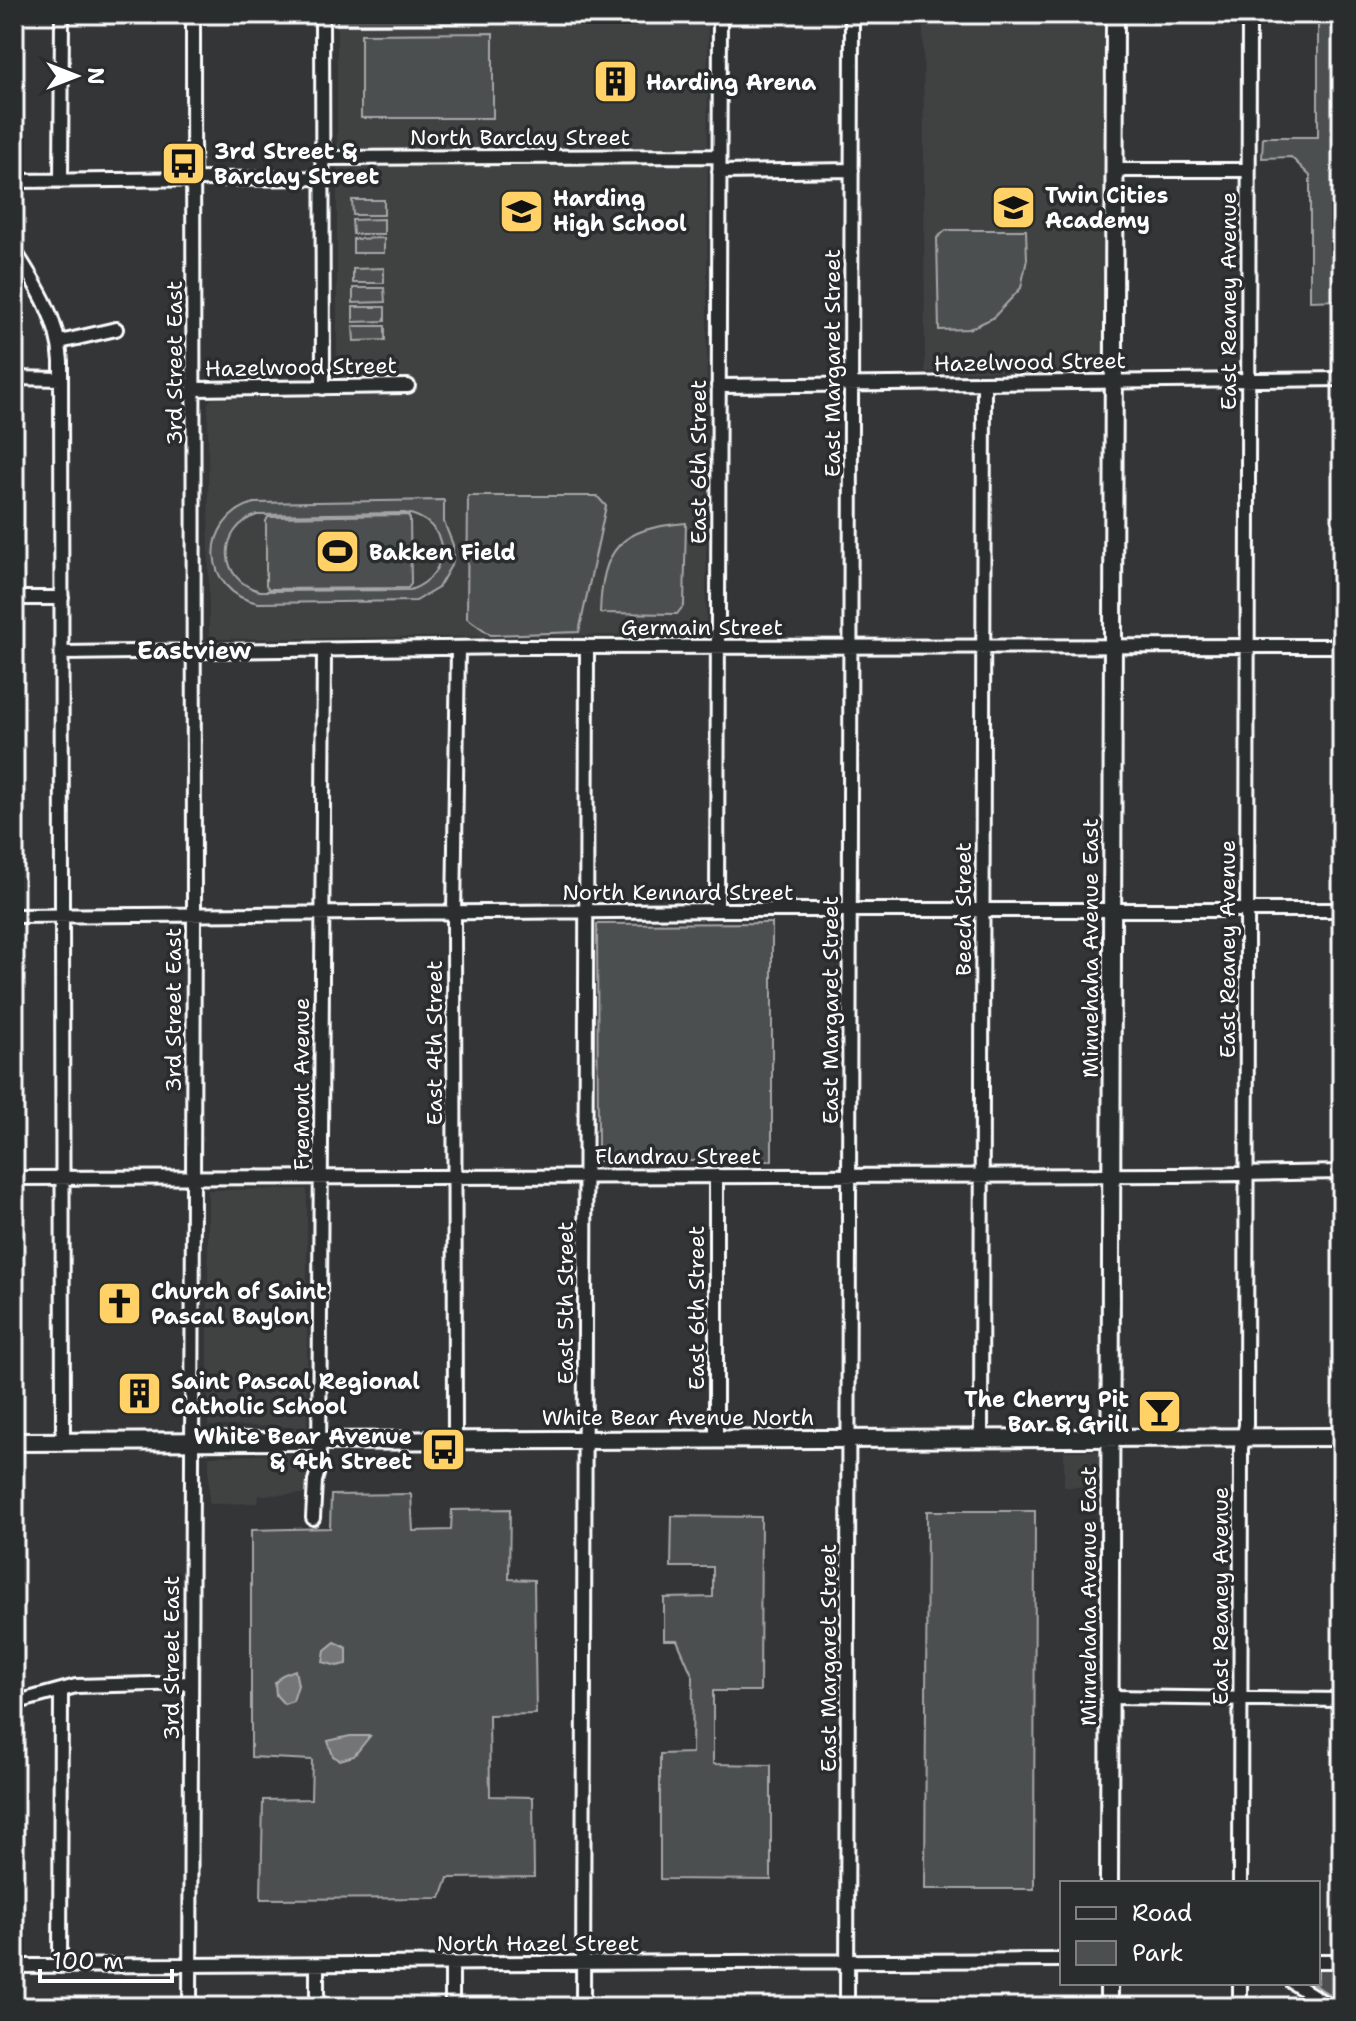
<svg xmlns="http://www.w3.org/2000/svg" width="1356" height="2021" viewBox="0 0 1356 2021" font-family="'Shantell Sans',sans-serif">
<rect width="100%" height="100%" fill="#333536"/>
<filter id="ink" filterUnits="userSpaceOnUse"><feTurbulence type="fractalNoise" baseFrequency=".0125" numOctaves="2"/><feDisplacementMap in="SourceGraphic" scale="16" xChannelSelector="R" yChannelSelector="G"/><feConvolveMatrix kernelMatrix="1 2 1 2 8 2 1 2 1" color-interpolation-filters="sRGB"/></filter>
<g filter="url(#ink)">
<path fill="#404243" d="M588 14H708L706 634 209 639 208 402 213 399 337 397V25L585 22Z
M923 14H986V19L1103 14 1104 370 925 372Z
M307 1189V1427L208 1426V1190Z
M1064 1451H1097L1099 1454V1487H1064Z
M314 1454 313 1494 259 1495 258 1503 209 1504V1456Z"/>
<path fill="#4c4f50" stroke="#a6a7a8" stroke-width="2" fill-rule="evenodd" d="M337 14H588L585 22 337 25Z
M1318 14H1342V300L1310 301V176L1291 157 1262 158 1263 137H1318Z
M493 33V118H361V34Z
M352 200H384V215H353Z
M384 219V234H353L352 220Z
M946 230H1026L1027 259 1021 288 993 318 969 329 939 330 937 238Z
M384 238V253H353V239Z
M384 268V283H353V269Z
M353 288H384L385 302 353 303Z
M353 307H385V321L353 322Z
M353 326H385V340L354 341Z
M468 496H597L606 506 579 632 491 635 467 618Z
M444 500V522L453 545V562L438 588 416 601 258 603C201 592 200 519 254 503ZM404 513C451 519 454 575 410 590L260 591C218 581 217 528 257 515Z
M408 515 410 519 411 584 408 588 269 589 266 585V521L268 517Z
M686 523 684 605 677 614 600 613C602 548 620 528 686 523Z
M772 923V1161H598L597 924Z
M411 1494 413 1531 451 1530 452 1510 510 1509 509 1579 534 1580 536 1714 489 1715 490 1796 533 1797 534 1877 448 1878 441 1898 261 1899 263 1800 311 1799 312 1760 251 1757V1530L330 1528 331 1495Z
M927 1511H1035L1034 1889H925Z
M672 1516 761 1517 760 1691H713V1764L771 1765V1880L660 1879V1754L692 1753 693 1677 677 1640H664V1598L713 1597V1567H671Z
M1318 1967H1342V2003L1312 1983H1318Z"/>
<path fill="#737576" stroke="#abacad" stroke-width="2" d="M335 1642 347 1648V1664L337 1666 323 1662 325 1650Z
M295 1670 298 1685 293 1701 284 1704 276 1695 275 1683 282 1675Z
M350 1736H370L354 1756 340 1760 333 1756 328 1741Z"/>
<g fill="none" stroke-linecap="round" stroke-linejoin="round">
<defs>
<path id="minor" d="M322 14 323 388
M322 158 719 156
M1114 170H1248
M719 172 852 170
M14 181 322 178
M61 181 62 14
M14 250C37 286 58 318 61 361L63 1442
M60 342 116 329
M14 378 61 379
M718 386 1342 379
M194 389 408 386
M14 598H62
M62 653 523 647 1342 646
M717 910 720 14
M14 916 727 910H1342
M716 1176V1439
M14 1178 1181 1175 1342 1172
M981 1436 984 383
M455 1439 454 914 458 648
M313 1518 315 1481 319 1467 324 650
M1109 1697 1342 1700
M14 1703 76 1686 191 1683
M1240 1883 1241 1448 1246 1425 1249 14
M1318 1961H1342
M14 1966 1062 1960
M60 1966 61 1691
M1240 1983V2007
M1293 1983 1331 2007
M190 2007 194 915 193 14
M317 2007V1965
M452 2007V1964
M583 2007 587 648
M847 2007 852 14"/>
<path id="major" d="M14 1442 1342 1437
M1109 1883 1115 14
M1109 2007V1983"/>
</defs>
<use href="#minor" stroke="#fff" stroke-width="18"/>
<use href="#major" stroke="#fff" stroke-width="22"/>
<use href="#minor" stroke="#2a2d2e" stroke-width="12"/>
<use href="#major" stroke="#2a2d2e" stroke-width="16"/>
</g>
</g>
<defs>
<symbol id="building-square" viewBox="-11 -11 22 22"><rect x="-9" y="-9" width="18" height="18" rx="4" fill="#ffd166" stroke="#2a2d2e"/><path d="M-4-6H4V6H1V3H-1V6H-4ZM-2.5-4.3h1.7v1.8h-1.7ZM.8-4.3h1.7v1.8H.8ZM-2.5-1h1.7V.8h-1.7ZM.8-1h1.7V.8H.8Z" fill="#111"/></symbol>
<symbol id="bus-square" viewBox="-11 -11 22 22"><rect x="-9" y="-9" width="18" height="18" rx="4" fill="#ffd166" stroke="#2a2d2e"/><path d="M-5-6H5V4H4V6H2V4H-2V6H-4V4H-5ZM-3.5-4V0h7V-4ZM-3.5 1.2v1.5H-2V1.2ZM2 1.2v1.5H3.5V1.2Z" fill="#111"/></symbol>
<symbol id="school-square" viewBox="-11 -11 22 22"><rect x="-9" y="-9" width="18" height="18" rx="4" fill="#ffd166" stroke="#2a2d2e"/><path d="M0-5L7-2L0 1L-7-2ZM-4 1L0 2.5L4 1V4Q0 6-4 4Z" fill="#111"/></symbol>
<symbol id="stadium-square" viewBox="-11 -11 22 22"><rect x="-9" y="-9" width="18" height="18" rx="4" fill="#ffd166" stroke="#2a2d2e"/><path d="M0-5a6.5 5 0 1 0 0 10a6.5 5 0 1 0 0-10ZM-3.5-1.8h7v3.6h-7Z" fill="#111"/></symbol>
<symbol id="church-square" viewBox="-11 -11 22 22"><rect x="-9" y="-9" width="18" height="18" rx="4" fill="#ffd166" stroke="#2a2d2e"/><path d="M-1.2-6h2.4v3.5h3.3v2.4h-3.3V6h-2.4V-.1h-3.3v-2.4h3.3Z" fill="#111"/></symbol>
<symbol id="bar-square" viewBox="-11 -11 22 22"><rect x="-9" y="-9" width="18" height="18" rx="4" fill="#ffd166" stroke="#2a2d2e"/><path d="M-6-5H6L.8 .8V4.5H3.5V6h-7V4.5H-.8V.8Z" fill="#111"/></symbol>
</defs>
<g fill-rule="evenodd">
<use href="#building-square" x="590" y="56" width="51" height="51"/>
<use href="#bus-square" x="158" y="138" width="51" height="51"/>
<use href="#school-square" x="988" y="182" width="51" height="51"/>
<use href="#school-square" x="496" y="186" width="51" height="51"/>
<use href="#stadium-square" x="312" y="526" width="51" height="51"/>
<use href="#church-square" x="94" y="1278" width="51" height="51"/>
<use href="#building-square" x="114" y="1368" width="51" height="51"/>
<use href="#bar-square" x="1134" y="1386" width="51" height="51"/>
<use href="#bus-square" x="418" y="1424" width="51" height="51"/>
</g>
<g text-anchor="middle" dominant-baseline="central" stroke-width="7" stroke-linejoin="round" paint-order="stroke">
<g font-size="22" font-weight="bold" fill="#fff" stroke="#2a2d2e" text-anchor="start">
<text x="646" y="82">Harding Arena</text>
<text x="214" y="151">3rd Street &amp;<tspan x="214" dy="25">Barclay Street</tspan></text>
<text x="1045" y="195">Twin Cities<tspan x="1045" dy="25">Academy</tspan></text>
<text x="553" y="198">Harding<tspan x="553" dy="25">High School</tspan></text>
<text x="369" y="552">Bakken Field</text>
<text x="151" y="1291">Church of Saint<tspan x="151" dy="25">Pascal Baylon</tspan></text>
<text x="171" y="1381">Saint Pascal Regional<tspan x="171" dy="25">Catholic School</tspan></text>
<text x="1129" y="1399" text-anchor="end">The Cherry Pit<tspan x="1129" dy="25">Bar &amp; Grill</tspan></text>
<text x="412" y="1436" text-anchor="end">White Bear Avenue<tspan x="412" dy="25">&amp; 4th Street</tspan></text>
</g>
<g font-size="22" fill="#fff" stroke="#2a2d2e">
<text x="520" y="137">North Barclay Street</text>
<text transform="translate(1228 301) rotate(-90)">East Reaney Avenue</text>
<text transform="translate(1030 362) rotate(-1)">Hazelwood Street</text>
<text transform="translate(174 363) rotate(-90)">3rd Street East</text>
<text transform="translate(832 363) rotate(-90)">East Margaret Street</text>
<text transform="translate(301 367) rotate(-1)">Hazelwood Street</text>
<text transform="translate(698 462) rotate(-90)">East 6th Street</text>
<text x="702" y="627">Germain Street</text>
<text x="678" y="892">North Kennard Street</text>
<text transform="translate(963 909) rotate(-90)">Beech Street</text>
<text transform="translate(1090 948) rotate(-90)">Minnehaha Avenue East</text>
<text transform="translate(1227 949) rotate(-90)">East Reaney Avenue</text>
<text transform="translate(173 1010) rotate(-90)">3rd Street East</text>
<text transform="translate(830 1010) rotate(-90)">East Margaret Street</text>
<text transform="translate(434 1043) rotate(-90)">East 4th Street</text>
<text transform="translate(301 1084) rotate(-90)">Fremont Avenue</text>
<text x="678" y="1156">Flandrau Street</text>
<text transform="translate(565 1303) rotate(-90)">East 5th Street</text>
<text transform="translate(696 1308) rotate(-90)">East 6th Street</text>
<text x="678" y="1417">White Bear Avenue North</text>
<text transform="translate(1088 1596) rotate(-90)">Minnehaha Avenue East</text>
<text transform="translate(1220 1596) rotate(-90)">East Reaney Avenue</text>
<text transform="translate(171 1658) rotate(-90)">3rd Street East</text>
<text transform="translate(828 1658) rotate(-90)">East Margaret Street</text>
<text x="538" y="1943">North Hazel Street</text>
</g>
<g font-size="24" font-weight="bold" fill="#fff" stroke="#2a2d2e">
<text x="194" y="651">Eastview</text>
</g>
</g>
<rect width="1356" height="2021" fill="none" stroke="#2a2d2e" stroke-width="48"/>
<rect x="24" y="24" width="1308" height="1973" fill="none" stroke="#fff" stroke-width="3" filter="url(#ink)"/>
<rect x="1060" y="1881" width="260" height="104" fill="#2a2d2e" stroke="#7f8182" stroke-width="2"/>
<rect x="1076" y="1907" width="40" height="12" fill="#2a2d2e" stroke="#7f8182" stroke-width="2"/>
<text x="1132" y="1921" font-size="24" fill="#ffffff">Road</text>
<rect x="1076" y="1941" width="40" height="24" fill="#4c4f50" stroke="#7f8182" stroke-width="2"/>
<text x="1132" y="1961" font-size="24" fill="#ffffff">Park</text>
<g transform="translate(76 76) rotate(90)" stroke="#2a2d2e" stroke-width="6" paint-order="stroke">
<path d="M0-6L14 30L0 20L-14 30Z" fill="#ffffff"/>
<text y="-12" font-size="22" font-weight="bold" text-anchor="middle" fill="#ffffff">N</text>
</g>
<path d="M40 1969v12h132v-12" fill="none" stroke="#ffffff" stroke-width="4"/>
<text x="52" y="1969" font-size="24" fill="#ffffff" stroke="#2a2d2e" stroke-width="6" paint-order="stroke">100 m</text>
</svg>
